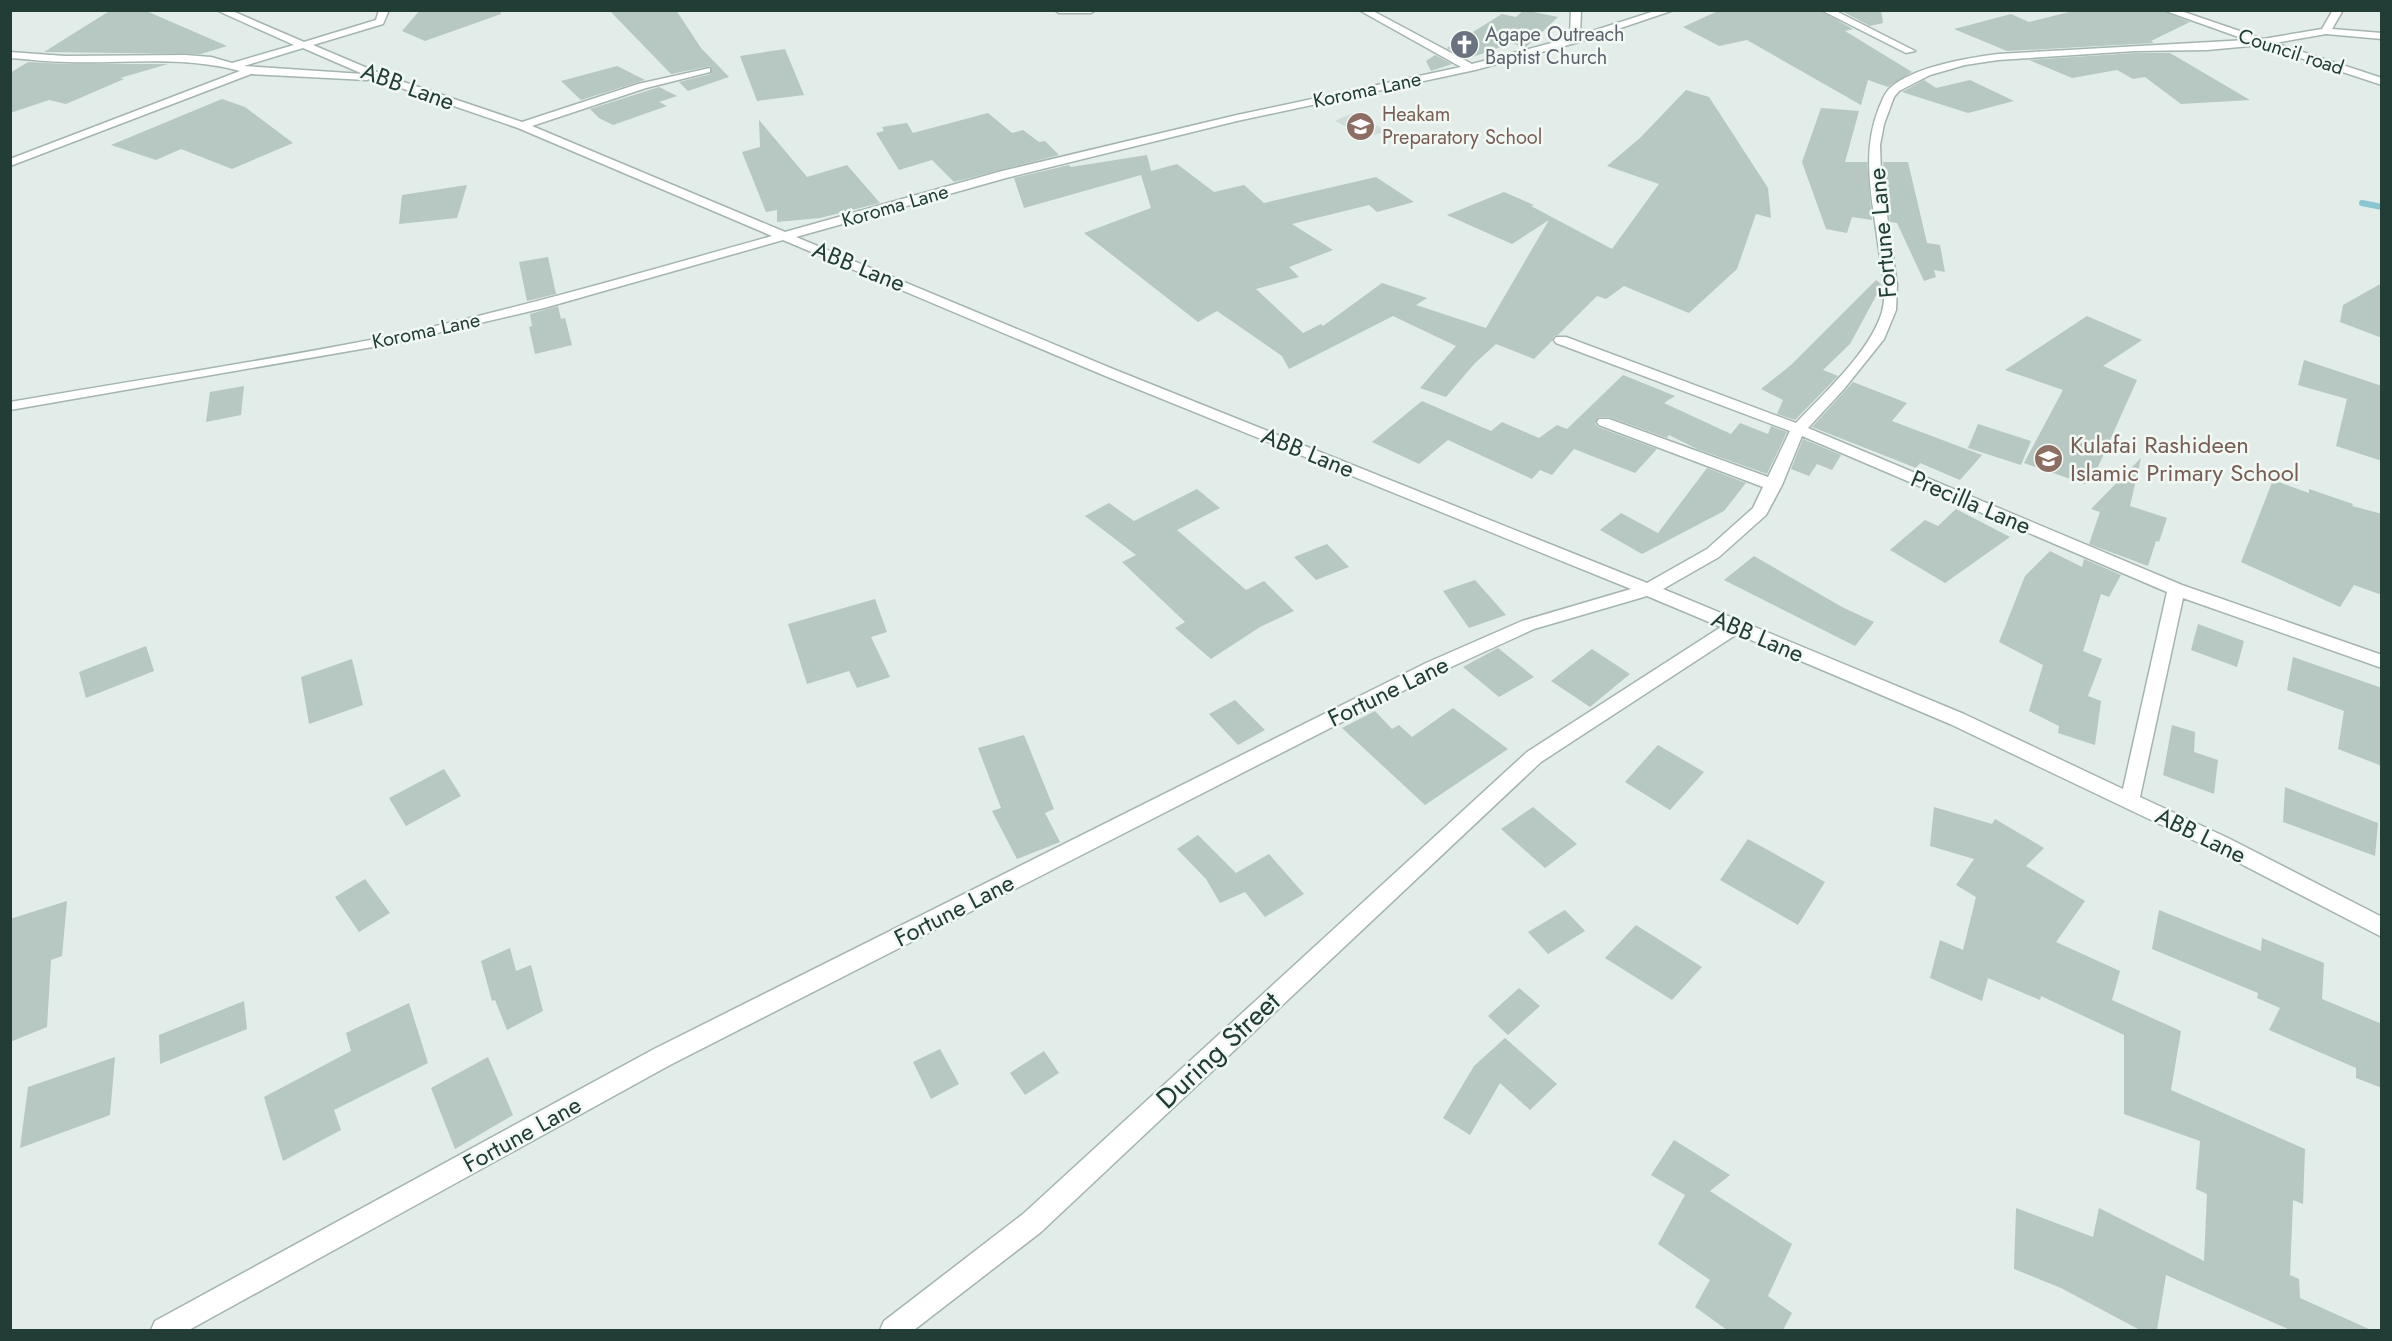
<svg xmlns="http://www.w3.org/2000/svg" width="2392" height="1341" viewBox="0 0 2392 1341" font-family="Jost,sans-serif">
<rect width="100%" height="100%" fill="#e2ece8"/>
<path fill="#d0dcd7" d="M1353 113 1387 131 1367 137 1335 121Z"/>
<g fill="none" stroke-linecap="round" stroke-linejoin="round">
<path stroke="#88c6d2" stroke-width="6" d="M2362 203 2382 207"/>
</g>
<path fill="#b7c7c1" d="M111 10H144L227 46 201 54 44 52Z
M420 10H500L501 14 425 41 402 31Z
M609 10H676L701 48 729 77 688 91 679 82 711 74V66L671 74Z
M1524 10 1558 17 1525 48 1512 43 1467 59 1447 48 1502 14 1516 17Z
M1720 10H1819L1853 29 1845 31 1912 72 1888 87 1868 80 1861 105 1747 40 1719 46 1683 27Z
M1840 10H1881L1883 23 1870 26Z
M2077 10H2161L2190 22 2151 41 2154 43 2007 51 1954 29 2011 14 2029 22Z
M785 49 804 95 757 101 740 56Z
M2135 53H2170L2250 100 2181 104 2145 77 2133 79 2117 70 2072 78 2029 60Z
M1435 55 1452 64 1431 71 1426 61Z
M28 62 66 64H168L120 78 124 79 66 104 49 100 10 113V73Z
M617 66 645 80 581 100 561 81Z
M1924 80 1936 88 1970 80 2014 101 1968 113 1902 92Z
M659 87 677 96 659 102 667 106 613 125 599 118 590 109Z
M1686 90 1709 97 1768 188 1771 218 1756 214 1737 269 1689 313 1624 286 1606 299 1597 296 1558 335 1554 336 1552 341 1534 359 1496 344 1475 363 1446 397 1420 388 1456 346 1393 316 1289 369 1282 356 1217 311 1198 322 1084 233 1151 208 1141 175 1024 208 1014 178 1069 165 1071 167 1147 155 1151 171 1177 164 1214 192 1244 185 1264 203 1376 177 1414 202 1377 212 1369 205 1292 224 1333 250 1289 267 1299 277 1256 289 1303 333 1321 324 1323 326 1382 283 1427 298 1416 305 1486 328 1549 220 1512 244 1447 215 1504 192 1534 205 1531 206 1612 249 1659 184 1607 166 1640 138Z
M222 99 245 107 293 143 232 169 181 149 156 160 111 145Z
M1821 108 1859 111 1845 162H1867L1872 220 1852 217 1847 233 1826 229 1802 162Z
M988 113 1012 133 1023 130 1039 142 1045 141 1059 155 954 182 932 160 899 170 876 133 884 131 882 127 907 123 913 133Z
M759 120 807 177 847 165 880 203 820 218 777 222V210L766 212 742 152 760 147Z
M1883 162H1908L1927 243 1940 245 1945 272 1934 270 1936 277 1924 281 1897 223 1890 222Z
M467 185 457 218 399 224 402 195Z
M548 257 556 294 527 301 519 262Z
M1876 280 1882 285 1850 344 1823 370 1838 376 1795 420 1777 414 1783 400 1761 389 1791 365Z
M2382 283V338L2340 322 2343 305Z
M558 306 561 319 565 318 572 345 535 354 529 327 532 326 530 314Z
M2087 316 2142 340 2103 366 2137 380 2093 478 2085 484 2024 463 2063 390 2005 370Z
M2304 360 2382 386V461L2336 446 2347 399 2298 385Z
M1623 375 1675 396 1664 403 1731 434 1740 423 1768 434 1771 426 1787 432 1767 474 1697 449 1669 435 1667 438 1609 417H1599L1595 423 1598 427 1657 449 1635 473 1574 449 1552 475 1540 470 1532 479 1448 440 1419 464 1372 442 1422 401 1491 431 1502 422 1539 438 1557 425 1567 429Z
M1853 382 1907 403 1892 421 1982 455 1960 480 1920 463 1916 468 1812 427Z
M244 386 241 415 206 422 210 392Z
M1978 424 2031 441 2021 465 1968 448Z
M1803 439 1841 455 1832 470 1817 464 1809 476 1791 469Z
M2141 458 2130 506 2167 518 2159 542 2156 541 2148 566 2089 544 2100 512 2091 509Z
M1707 468 1746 483 1724 511 1642 554 1600 530 1621 513 1658 533Z
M2273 480 2309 493V489L2353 504 2352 506 2382 514V595L2354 585 2340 607 2241 562Z
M1197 489 1220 508 1177 530 1246 590 1264 581 1294 611 1260 627 1211 659 1175 628 1185 622 1122 562 1136 555 1085 516 1109 503 1134 521Z
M1956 509 2010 537 1945 583 1890 550 1925 520 1938 526Z
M1327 544 1349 567 1316 580 1294 557Z
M2050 551 2082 567 2084 559 2121 575 2109 597 2101 594 2083 651 2102 659 2088 696 2101 701 2095 745 2058 733 2059 726 2029 711 2043 665 1999 642 2025 576Z
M1754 556 1842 607 1874 622 1855 646 1724 580Z
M1475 580 1506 615 1469 628 1443 591Z
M875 599 887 632 871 637 890 677 857 688 849 671 807 684 788 624Z
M2198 624 2244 641 2237 667 2191 650Z
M146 646 154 671 86 698 79 672Z
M1498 648 1534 677 1499 697 1463 667Z
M1592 649 1630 674 1590 707 1551 681Z
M2293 657 2382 688V766L2338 749 2344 711 2287 690Z
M352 659 363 705 309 724 301 677Z
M1235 700 1265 730 1238 745 1209 714Z
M1453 708 1508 749 1425 805 1342 728 1375 711 1392 729 1399 725 1412 737Z
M2172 725 2195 732 2194 752 2218 760 2214 794 2163 775Z
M1024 735 1054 809 1045 813 1060 842 1017 859 992 811 1001 808 978 748Z
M1658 745 1704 772 1670 810 1625 782Z
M444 769 461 796 406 826 389 798Z
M2285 787 2378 823 2375 856 2283 822Z
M1533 807 1577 844 1545 868 1501 829Z
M1934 807 1992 824 1995 819 2044 848 2026 866 2085 901 2056 942 2120 971 2112 1000 2181 1031 2171 1090 2305 1149 2303 1204 2293 1200 2290 1275 2299 1279 2300 1298 2371 1330H2290L2166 1275 2157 1330H2140L2061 1288 2014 1269 2016 1208 2093 1237 2099 1208 2204 1261 2207 1194 2196 1189 2200 1141 2124 1114V1035L2041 996 2040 1000 1988 978 1982 1001 1930 978 1940 940 1963 950 1976 897 1956 885 1974 859 1930 846Z
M1198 835 1236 873 1269 854 1304 894 1265 917 1245 892 1220 903 1206 879 1177 849Z
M1748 839 1825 882 1798 925 1720 880Z
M365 879 390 913 359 932 335 897Z
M67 901 62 956 51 960 47 1027 10 1042V919Z
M1565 910 1585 931 1548 954 1528 932Z
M2159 910 2261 951 2262 938 2324 963 2322 999 2382 1024V1088L2356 1078V1068L2269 1030 2280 1008 2257 998 2258 993 2152 949Z
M1636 925 1702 967 1672 1000 1605 958Z
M510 948 516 971 531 965 543 1011 507 1030 495 1000 492 1001 481 961Z
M1519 988 1540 1006 1508 1035 1488 1016Z
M244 1001 247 1029 160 1064 159 1035Z
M409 1003 428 1063 334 1110 341 1130 283 1161 264 1097 351 1051 346 1033Z
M1505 1038 1557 1084 1530 1110 1500 1083 1470 1135 1443 1118 1474 1066Z
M940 1049 959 1084 931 1099 913 1062Z
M1044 1051 1059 1073 1025 1095 1010 1073Z
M115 1057 110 1115 20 1148 28 1087Z
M488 1057 513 1115 455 1149 431 1088Z
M1674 1140 1730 1175 1710 1191 1792 1244 1768 1296 1792 1313 1783 1330H1727L1695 1307 1710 1280 1658 1244 1685 1195 1651 1175Z"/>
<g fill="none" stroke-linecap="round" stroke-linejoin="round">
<defs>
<path id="street" d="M216 10H230L304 42 376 20 379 10H389L383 24 313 45 386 76 522 122 638 84 710 68V72L646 88 532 126 785 232 1002 171 1237 115 1461 67 1359 10H1371L1472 64 1570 38 1571 10H1581L1580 35 1658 10H1674L1579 42 1475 70 1237 121 1006 178 796 237 1113 369 1647 583 1707 549 1753 508 1763 487 1599 425 1597 422 1599 419H1609L1768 477 1790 431 1556 343 1554 340 1556 337H1566L1796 423C1824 393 1870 352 1882 312 1888 290 1881 265 1878 243 1872 198 1861 152 1879 108 1882 101 1884 94 1890 88 1913 67 1967 58 1998 54L2247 40 2163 10H2178L2263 39 2322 29 2333 10H2343L2332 29 2382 33V39L2326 34 2275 43 2382 78V85L2261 45 2207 50 2135 51 1998 60 1965 65 1930 75 1899 91 1894 97 1884 124 1880 145 1881 173 1897 285 1896 310 1884 339 1844 389 1808 428 2182 585 2382 655V668L2183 598 2140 797 2228 838 2382 917V937L2214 850 1950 724 1737 634 1541 762 1041 1232 914 1330H880L884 1321 1023 1214 1527 752 1721 627 1647 596 1534 629 1438 673 670 1065 189 1330H151L155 1321 654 1049 1426 663 1522 621 1631 589 1103 375 783 240 544 308 390 344 10 410V402C137 380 265 361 391 336 519 309 646 271 772 236L518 128 372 78 367 80 251 74 10 166V159L240 71C181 55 125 64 66 62 47 62 29 59 10 58V52L65 56 185 55 211 57 232 63 294 45ZM303 48 363 74 244 66ZM1802 436 2167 592 2123 789 1964 714 1663 589 1719 557 1766 515 1782 485Z
M1055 10H1095L1091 13H1059Z
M1821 10H1834L1915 51 1906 53Z"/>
</defs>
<use href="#street" stroke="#a4b4af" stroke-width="3"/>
<use href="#street" fill="#fff" fill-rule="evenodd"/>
</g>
<defs>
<symbol id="church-disc" viewBox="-11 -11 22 22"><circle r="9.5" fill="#6b7280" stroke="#f2f9f5"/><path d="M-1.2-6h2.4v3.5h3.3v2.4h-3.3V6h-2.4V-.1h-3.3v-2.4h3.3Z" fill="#fff"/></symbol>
<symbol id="school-disc" viewBox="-11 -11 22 22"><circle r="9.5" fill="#8d6e63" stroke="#f2f9f5"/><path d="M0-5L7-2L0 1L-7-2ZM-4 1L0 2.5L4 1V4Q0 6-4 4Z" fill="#fff"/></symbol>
</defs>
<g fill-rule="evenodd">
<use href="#church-disc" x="1448" y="28" width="33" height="33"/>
<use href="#school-disc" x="1344" y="110" width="33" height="33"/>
<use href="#school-disc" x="2032" y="442" width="33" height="33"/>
</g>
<g text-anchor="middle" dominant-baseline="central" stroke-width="5" stroke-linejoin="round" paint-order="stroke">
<g font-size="20" fill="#5b616d" stroke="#f2f9f5" text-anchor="start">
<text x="1485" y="34">Agape Outreach<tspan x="1485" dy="23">Baptist Church</tspan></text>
</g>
<g font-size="20" fill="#213d36" stroke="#f2f9f5">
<text transform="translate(2291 52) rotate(18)">Council road</text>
<text transform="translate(1367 90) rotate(-12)">Koroma Lane</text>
<text transform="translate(895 206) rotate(-16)">Koroma Lane</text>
<text transform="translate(426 331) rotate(-12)">Koroma Lane</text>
</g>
<g font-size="20" fill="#785e54" stroke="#f2f9f5" text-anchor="start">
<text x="1382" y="114">Heakam<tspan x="1382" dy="23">Preparatory School</tspan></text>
</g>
<g font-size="24" fill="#213d36" stroke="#f2f9f5">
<text transform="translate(408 86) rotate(20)">ABB Lane</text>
<text transform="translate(1882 233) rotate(-95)">Fortune Lane</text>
<text transform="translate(859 266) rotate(22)">ABB Lane</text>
<text transform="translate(1308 452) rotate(22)">ABB Lane</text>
<text transform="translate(1971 502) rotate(23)">Precilla Lane</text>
<text transform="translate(1758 636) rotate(23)">ABB Lane</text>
<text transform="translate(1388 691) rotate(-26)">Fortune Lane</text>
<text transform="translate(2201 835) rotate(26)">ABB Lane</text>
<text transform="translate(954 910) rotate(-27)">Fortune Lane</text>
<text transform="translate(522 1134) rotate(-29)">Fortune Lane</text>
</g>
<g font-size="24" fill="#785e54" stroke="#f2f9f5" text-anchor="start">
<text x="2070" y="444">Kulafai Rashideen<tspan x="2070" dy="28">Islamic Primary School</tspan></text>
</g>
<g font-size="28" fill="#213d36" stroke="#f2f9f5">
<text transform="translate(1218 1050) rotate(-43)">During Street</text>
</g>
</g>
<rect width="2392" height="1341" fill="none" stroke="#213d36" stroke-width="24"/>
</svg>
